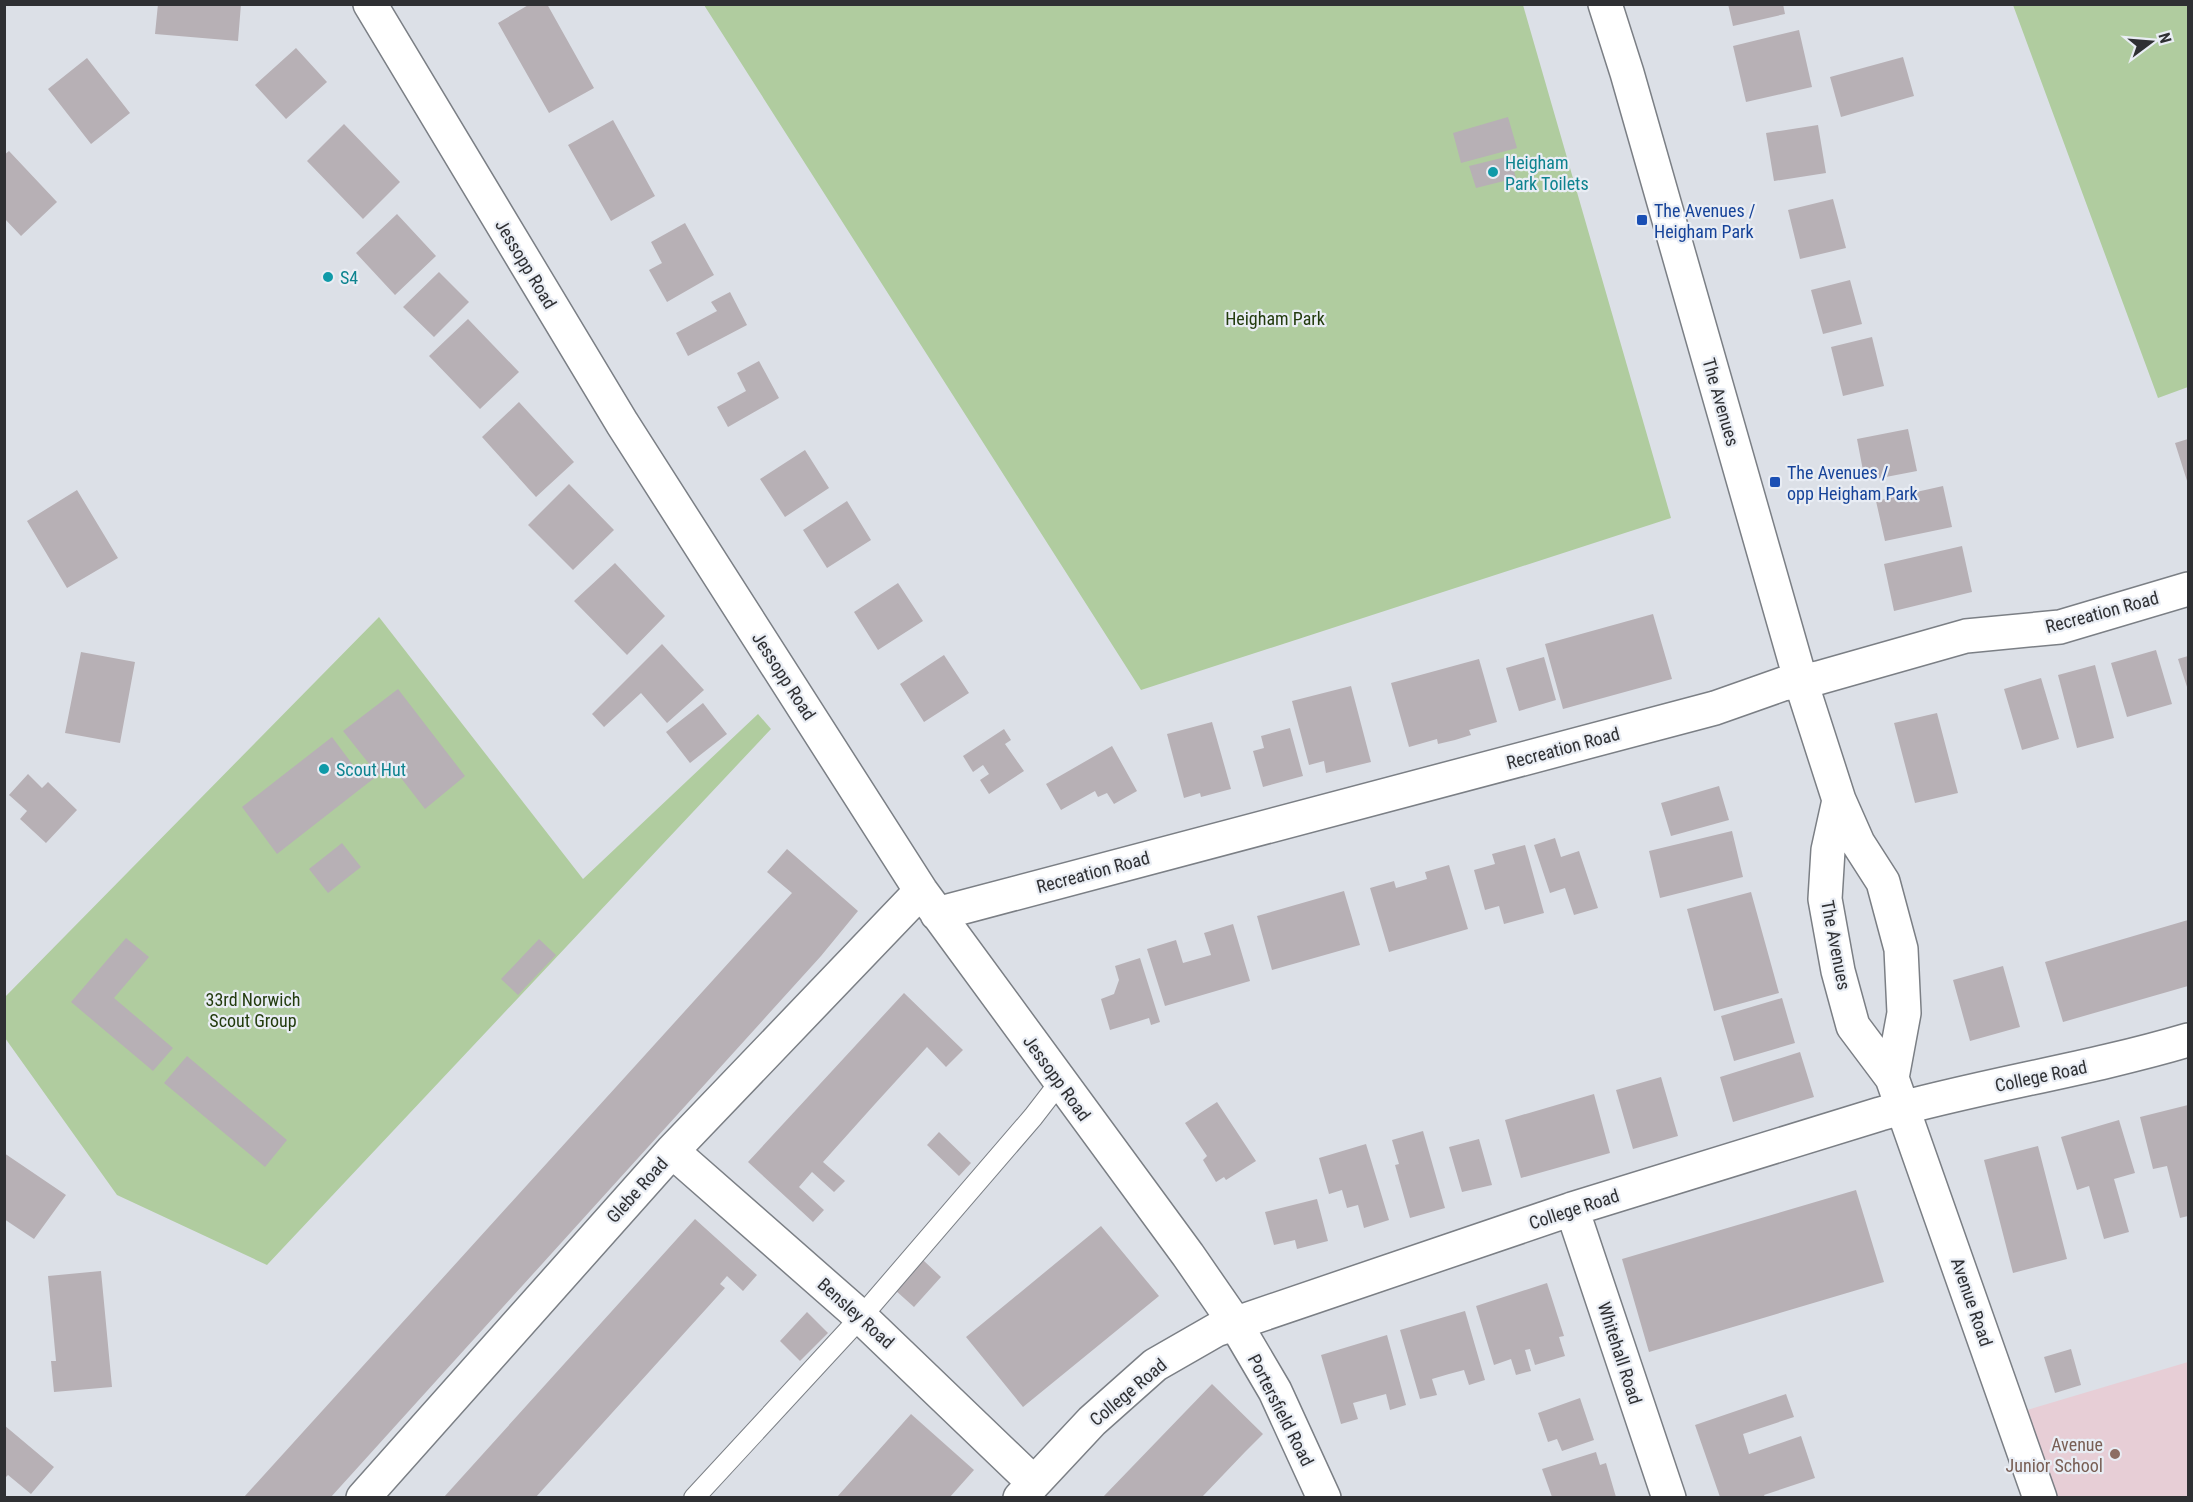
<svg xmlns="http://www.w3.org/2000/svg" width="2193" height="1502" viewBox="0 0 2193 1502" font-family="'Roboto Condensed',sans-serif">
<rect width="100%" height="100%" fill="#dce0e7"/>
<path fill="#e7ced6" d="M2188 1362V1497H2057L2027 1410Z"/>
<path fill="#b0cc9f" d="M704 5H1523L1671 518 1141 690Z
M2013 5H2188V387L2158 398Z
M379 617 583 879 758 714 771 729 267 1265 117 1195 5 1038 4 998Z"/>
<path fill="#b7b0b5" d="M158 4H241L238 41 155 34Z
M530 4H547L594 88 549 113 498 23Z
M1728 4H1783L1785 14 1733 26Z
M1799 30 1812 87 1746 102 1733 46Z
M296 48 327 82 286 119 255 85Z
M1903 57 1914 96 1841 117 1830 77Z
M87 58 130 113 91 144 48 89Z
M1508 117 1517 148 1461 163 1453 133Z
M613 120 655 196 611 221 568 145Z
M344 124 400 182 363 219 307 161Z
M1818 125 1826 173 1774 181 1766 133Z
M9 151 57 202 21 236 4 218V155Z
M1510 156 1516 178 1476 188 1469 166Z
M1833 199 1846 248 1800 259 1788 210Z
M397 214 436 256 395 295 356 253Z
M685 223 714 275 667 302 649 270 662 263 651 242Z
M329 270 334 276 326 283 321 277Z
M439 272 469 302 434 337 403 307Z
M1850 280 1862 324 1823 334 1811 290Z
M730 292 747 325 688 356 676 333 717 311 711 302Z
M468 319 519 372 480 409 429 356Z
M1872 337 1884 386 1843 396 1831 347Z
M759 361 779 398 728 427 717 407 746 391 737 373Z
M519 402 574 462 536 497 482 437Z
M1908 429 1917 471 1865 481 1857 439Z
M2188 439V484L2175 443Z
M805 450 829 488 785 517 760 479Z
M569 484 614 530 573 570 528 525Z
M1943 486 1952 527 1885 541 1876 501Z
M77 490 118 558 67 588 27 521Z
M847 501 871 540 827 568 803 530Z
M1962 546 1972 592 1894 611 1884 564Z
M615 563 665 616 627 655 574 601Z
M898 583 923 621 878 650 854 612Z
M1653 614 1672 679 1563 709 1545 644Z
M662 644 704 690 667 723 641 693 604 727 592 714Z
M2156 650 2172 704 2127 717 2111 663Z
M81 652 135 662 120 743 65 733Z
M944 655 969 693 924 722 900 684Z
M2188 656V690L2178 659Z
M1544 657 1556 700 1519 711 1506 668Z
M1479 659 1497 722 1469 730 1471 735 1455 740 1438 744 1437 739 1409 747 1391 683Z
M2095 665 2114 738 2077 748 2058 675Z
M2041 678 2059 739 2022 750 2004 689Z
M1351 686 1371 762 1326 773 1324 761 1309 765 1292 701Z
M398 689 465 776 425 809 391 765 277 854 242 807 332 737 359 773 370 765 343 731Z
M703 703 727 734 690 763 666 732Z
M1937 713 1958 793 1915 803 1894 723Z
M1212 722 1231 789 1201 797 1200 793 1184 798 1167 734Z
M1290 728 1303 776 1263 787 1253 751 1264 748 1261 736Z
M1004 729 1011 740 1005 744 1024 771 989 794 980 780 989 774 983 765 973 772 963 756Z
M1112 746 1137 791 1114 804 1107 793 1098 797 1095 791 1061 810 1046 784Z
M28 774 42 788 48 782 77 810 46 843 20 819 27 811 9 795Z
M1719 786 1729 820 1671 836 1661 803Z
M1732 831 1743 877 1660 898 1649 851Z
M1555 838 1561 857 1579 851 1598 908 1574 915 1565 888 1550 893 1534 845Z
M342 843 361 867 328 893 309 869Z
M1525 845 1544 913 1504 924 1499 906 1485 910 1474 870 1495 864 1492 854Z
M787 849 858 911 821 956 331 1497H244L792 893 767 872Z
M1449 865 1468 929 1389 952 1370 888 1394 881 1396 888 1410 884 1427 879 1425 872Z
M1344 891 1360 945 1272 970 1257 916Z
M1751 892 1779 993 1714 1011 1687 909Z
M2188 920V986L2063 1022 2045 962Z
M1233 924 1250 981 1165 1006 1147 949 1176 940 1183 963 1211 955 1204 933Z
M126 938 149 957 114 998 173 1048 153 1071 71 1002Z
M539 939 556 955 518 995 501 979Z
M1140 958 1160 1022 1151 1025 1149 1018 1110 1030 1101 999 1114 994 1119 980 1115 966Z
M2003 966 2020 1027 1970 1041 1953 980Z
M904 993 963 1050 946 1067 927 1047 875 1104 823 1162 845 1181 834 1192 812 1172 799 1187 824 1210 813 1222 748 1162Z
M1782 998 1795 1043 1734 1061 1721 1016Z
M1800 1052 1814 1097 1733 1122 1720 1077Z
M187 1056 287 1140 265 1167 164 1083Z
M1661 1077 1678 1136 1633 1149 1616 1090Z
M1594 1094 1610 1153 1521 1178 1505 1120Z
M1217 1102 1256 1161 1226 1180 1224 1177 1216 1182 1203 1160 1207 1156 1185 1123Z
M2188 1105V1216L2180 1218 2167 1166 2153 1169 2140 1117Z
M2119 1120 2135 1173 2114 1179 2129 1232 2104 1239 2089 1186 2077 1190 2061 1137Z
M1423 1131 1445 1208 1410 1218 1395 1165 1399 1164 1392 1140Z
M939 1132 971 1163 959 1176 927 1145Z
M1479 1139 1492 1185 1462 1192 1449 1147Z
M1366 1144 1389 1220 1364 1228 1358 1205 1347 1208 1342 1190 1329 1194 1319 1158Z
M2038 1146 2067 1259 2013 1273 1984 1160Z
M4 1153 66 1195 34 1239 4 1219Z
M1856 1190 1884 1282 1649 1352 1622 1259Z
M1317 1199 1328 1241 1297 1249 1295 1240 1274 1245 1265 1212Z
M695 1219 757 1275 743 1291 727 1276 720 1284 725 1288 536 1497H444Z
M1101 1226 1159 1296 1023 1407 966 1337Z
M923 1260 941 1277 914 1307 895 1290Z
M101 1271 112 1387 54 1392 51 1361H56L48 1276Z
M1547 1283 1564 1336 1559 1337 1565 1356 1535 1365 1530 1349 1525 1350 1531 1371 1516 1375 1511 1359 1494 1365 1476 1306Z
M1465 1311 1485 1380 1469 1385 1464 1370 1449 1374 1432 1379 1437 1395 1420 1399 1400 1330Z
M807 1312 828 1333 800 1361 780 1341Z
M1387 1335 1406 1405 1390 1410 1386 1394 1353 1403 1358 1419 1341 1424 1321 1355Z
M2071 1349 2081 1385 2055 1393 2044 1357Z
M1212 1384 1263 1434 1245 1452 1202 1497H1103Z
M1786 1394 1794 1417 1743 1434 1749 1454 1801 1436 1815 1478 1764 1495 1765 1497H1720L1695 1425Z
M1580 1398 1594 1440 1562 1451 1557 1439 1548 1442 1538 1413Z
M911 1414 974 1470 950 1497H837Z
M4 1425 54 1467 31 1494 8 1475 4 1479Z
M1596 1452 1600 1465 1606 1463 1616 1497H1552L1542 1469Z"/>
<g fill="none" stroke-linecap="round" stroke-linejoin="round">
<defs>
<path id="lane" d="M694 1498 861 1317 1033 1117 1060 1082"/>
<path id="street" d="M370 4 622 423 921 891 1188 1255 1235 1323 1275 1391 1324 1498
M1605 4 1627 73 1801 682 1839 800 1858 843 1883 882 1901 949 1904 1013 1892 1078
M1839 800 1828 850 1825 899 1838 971 1853 1026 1892 1078 2040 1498
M937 914 1715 708 1783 684 1818 678 1966 636 2060 627 2188 589
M672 1151 861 1317 1033 1482
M1572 1209 1669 1498
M363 1498 672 1151 921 891
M1020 1498 1092 1421 1155 1365 1216 1330 1572 1209 1880 1114C1982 1085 2087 1070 2188 1040"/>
</defs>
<use href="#lane" stroke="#7b7f85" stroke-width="22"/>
<use href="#street" stroke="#7b7f85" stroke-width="36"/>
<use href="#lane" stroke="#fff" stroke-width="20"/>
<use href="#street" stroke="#fff" stroke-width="33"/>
</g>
<g fill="#0f9aa8" stroke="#e9edf4" stroke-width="2">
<circle cx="1493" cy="172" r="6"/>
<circle cx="328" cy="277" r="6"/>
<circle cx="324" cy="769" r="6"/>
</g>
<g fill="#1a4fb4" stroke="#e9edf4" stroke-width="2">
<rect x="1636" y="214" width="12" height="12" rx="3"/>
<rect x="1769" y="476" width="12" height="12" rx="3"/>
</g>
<circle fill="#8d6e63" stroke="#e9edf4" stroke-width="2" cx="2115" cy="1454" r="6"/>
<g text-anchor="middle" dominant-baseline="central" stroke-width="4.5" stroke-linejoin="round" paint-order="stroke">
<g font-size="18" fill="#0d838f" stroke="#e9edf4" text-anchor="start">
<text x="1505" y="162">Heigham<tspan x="1505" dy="21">Park Toilets</tspan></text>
<text x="340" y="277">S4</text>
<text x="336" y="769">Scout Hut</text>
</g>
<g font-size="18" fill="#164399" stroke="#e9edf4" text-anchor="start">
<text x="1654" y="210">The Avenues /<tspan x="1654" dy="21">Heigham Park</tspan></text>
<text x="1787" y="472">The Avenues /<tspan x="1787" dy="21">opp Heigham Park</tspan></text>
</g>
<g font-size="18" fill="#2f3033" stroke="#e9edf4">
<text transform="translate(526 264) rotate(59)">Jessopp Road</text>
<text transform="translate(1721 402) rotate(74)">The Avenues</text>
<text transform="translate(2102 612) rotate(-15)">Recreation Road</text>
<text transform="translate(784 676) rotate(57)">Jessopp Road</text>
<text transform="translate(1563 748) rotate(-15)">Recreation Road</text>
<text transform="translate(1093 872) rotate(-15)">Recreation Road</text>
<text transform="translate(1836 945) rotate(79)">The Avenues</text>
<text transform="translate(2041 1076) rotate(-12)">College Road</text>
<text transform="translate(1057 1078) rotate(54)">Jessopp Road</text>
<text transform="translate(637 1190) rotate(-48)">Glebe Road</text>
<text transform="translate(1574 1209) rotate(-18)">College Road</text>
<text transform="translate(1972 1302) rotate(71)">Avenue Road</text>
<text transform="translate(856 1313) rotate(42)">Bensley Road</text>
<text transform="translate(1620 1353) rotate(72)">Whitehall Road</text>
<text transform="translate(1128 1392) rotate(-40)">College Road</text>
<text transform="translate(1281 1410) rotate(63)">Portersfield Road</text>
</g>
<g font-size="18" fill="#233c0e" stroke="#e9edf4">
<text x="1275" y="318">Heigham Park</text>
<text x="253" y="999">33rd Norwich<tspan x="253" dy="21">Scout Group</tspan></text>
</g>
<g font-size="18" fill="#785e54" stroke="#e9edf4" text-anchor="end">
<text x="2103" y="1444">Avenue<tspan x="2103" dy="21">Junior School</tspan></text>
</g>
</g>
<rect width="2193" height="1502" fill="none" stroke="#2f3033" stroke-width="12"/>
<g transform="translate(2151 42) rotate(74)" stroke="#e9edf4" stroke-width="4.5" paint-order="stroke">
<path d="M0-4.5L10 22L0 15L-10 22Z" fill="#2f3033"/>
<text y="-9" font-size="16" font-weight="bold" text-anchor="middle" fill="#2f3033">N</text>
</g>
</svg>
